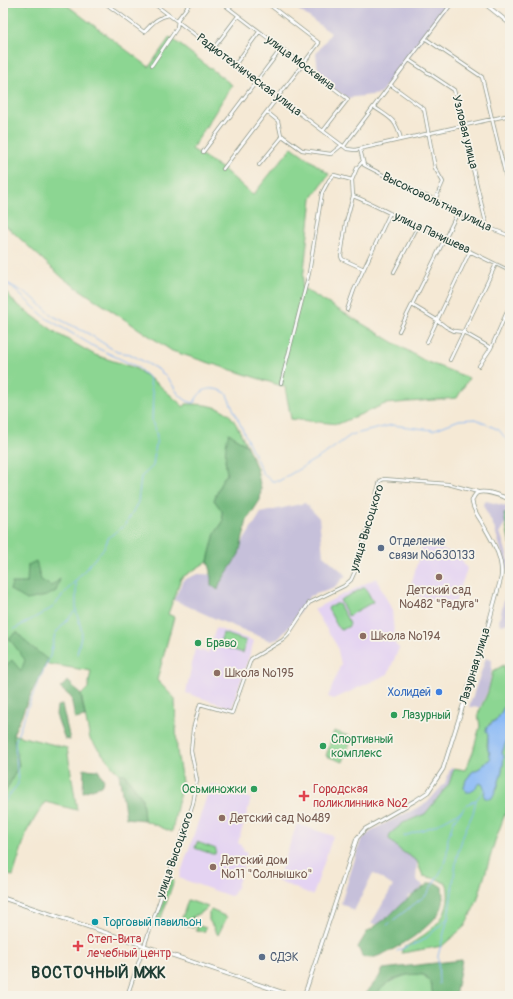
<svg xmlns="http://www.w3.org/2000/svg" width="513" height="999" viewBox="0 0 513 999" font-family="Pangolin,sans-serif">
<rect width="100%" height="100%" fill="#f7f3e8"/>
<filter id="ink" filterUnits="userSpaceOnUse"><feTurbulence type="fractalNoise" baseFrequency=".025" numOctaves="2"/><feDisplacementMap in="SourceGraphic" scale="8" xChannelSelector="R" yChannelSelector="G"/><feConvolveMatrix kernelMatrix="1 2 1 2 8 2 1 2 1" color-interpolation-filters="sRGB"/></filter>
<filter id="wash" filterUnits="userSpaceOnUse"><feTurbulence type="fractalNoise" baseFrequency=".012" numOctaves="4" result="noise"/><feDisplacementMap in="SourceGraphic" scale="16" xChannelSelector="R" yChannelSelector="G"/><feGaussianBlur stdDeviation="0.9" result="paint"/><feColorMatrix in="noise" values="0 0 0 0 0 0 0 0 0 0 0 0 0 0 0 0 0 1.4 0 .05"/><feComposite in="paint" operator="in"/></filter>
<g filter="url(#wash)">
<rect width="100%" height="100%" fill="#f5e9d5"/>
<path fill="#e4d3f2" d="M423 542 459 555 467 569 455 603 449 606 416 595 411 585Z
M376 578 392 610 395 644 399 648 388 674 334 699 328 697 341 664 337 646 314 609Z
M216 628 254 641 232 708 186 693 195 649 208 653Z
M211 784 248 797 249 798 251 799 238 843 241 845V847L244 848 243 851 247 853 236 890 233 895 230 896 179 878Z
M297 824 333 836 313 895 277 881Z"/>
<path fill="#c6c0da" d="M289 3H449L380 94 347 98 319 78 316 54 331 33Z
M486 501 510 507V510L506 509 505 523 500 532 510 564V622L502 625 499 622 509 576 494 527 483 505Z
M305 503 319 518 323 555 346 575 334 588 310 596 290 626 278 639 271 641 216 619 174 600 183 580 198 574 222 575 261 513Z
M486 658 492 660 491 674 488 690 480 707H469Z
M451 767 454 768 449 784 425 814 403 823 389 839 400 850 417 861 416 880 423 885 417 894 408 896 407 901 388 917 378 924H371L393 886 373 873 354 911 341 903 361 840 374 829 427 803 445 783Z"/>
<path fill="#8cd692" stroke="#568a63" d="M3 3H64L149 67 170 37 232 85 192 149 223 169 253 195 292 147 329 174 312 198 302 288 425 361 469 378 457 398 385 404 338 424 291 419 285 387 172 351 64 279 3 223Z
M3 288 15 303 58 334 95 355 135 368 159 385 184 407 186 404C201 404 223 405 232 418 238 426 242 437 247 446L229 433 225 460 227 474 222 480 214 500 222 511 223 522 215 533 208 561 181 578 168 614 174 617 157 680 175 699 177 751 182 782 172 832 144 820 142 798 125 775 119 774 90 739 81 695 88 688 91 671 42 663 7 733 67 748 77 810 45 802 27 831 13 876 3 874Z
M510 513V545L504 514Z
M365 587 373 602 348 616 340 600Z
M336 604H339L350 624 348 627 341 630 339 629 328 609 329 607Z
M223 633 246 641 243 653 219 645Z
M504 665 507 681 510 676V695L503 701H510V708L504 707 498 718 489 724 487 746 491 758 480 768 472 772 466 780 464 788H475L480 783 484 786 497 789 503 766 502 753 510 731V798L508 806 495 841 477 901 465 926 442 946 402 953V949C429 933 454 918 447 884L437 879 423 876 417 861 400 850 389 839 390 834 403 823 425 814 449 784 454 768 465 770 472 755 480 726 478 714 488 692 493 671Z
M334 731 352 737 343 762 326 756Z
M197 842 216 849 215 854H212L195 848Z
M171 878 174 880 158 927 154 926Z
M188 900 208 907 205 910 180 924Z
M211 910 227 917 218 935 209 920V912Z
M194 917 192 926 193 924 206 928 204 932 196 930 197 926 195 925 193 928 183 924Z
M411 974 424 975 431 983 433 996H374C385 983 395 978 411 974Z"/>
<path fill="#71b77c" stroke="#487a58" d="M229 433 247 446 257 469 261 489 260 500 247 520 239 554 220 583 218 590 211 585V571L208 561 215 533 223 522 222 511 214 500 222 480 227 474C225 460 224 447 229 433Z
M36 561 41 580 51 586 60 579 56 591 47 596 27 600 10 590 12 583H27L28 565Z
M17 632 27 643 48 660 32 692 13 734 19 765 6 791 3 792V668L12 660 21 671 25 660 9 638Z
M68 681 81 695 85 717 75 719 71 697 60 688Z
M62 705 70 740 65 739 56 715 57 706Z
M84 769 98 770 104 780 101 786 83 792Z
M119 774H125L142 798 144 820 126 818Z
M429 883H436L442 887C442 892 444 898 443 903 440 924 391 954 371 958 368 958 365 957 362 956L358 947 367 932 388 917 401 904Z
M462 960 455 996H433L431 983 424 975C402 972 388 980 374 996H364L379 977 383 969Z"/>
<path fill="#8bbaf6" stroke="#557c95" d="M509 705 510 708V731L502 753 504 756C503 770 499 785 492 798L488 799 484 797 485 789 482 784 480 783 471 792H466L464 788 466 780 472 772 480 768 491 758 489 755 490 752 488 751V735L486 731 487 727 498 718 504 707Z"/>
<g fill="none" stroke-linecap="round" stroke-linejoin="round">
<path stroke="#8bbaf6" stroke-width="1" d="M3 279 5 282 32 297 53 316 89 334 117 352 130 354 159 370 170 381 179 395 187 401 194 403C201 387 212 386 226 393L263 474 272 481H279L326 453 351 435 392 425 433 430 459 420 475 419 499 430 510 444
M8 284 46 318 95 347 137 367 149 378 153 396 152 421 157 436 153 466 141 477 138 502 126 524 109 537 104 548 76 580V610L82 632 77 654
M14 629 52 608 75 581
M509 705 510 693
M3 803 18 784 15 742 29 704 50 656 55 634 75 611
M404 836 434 826 462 811 466 805 476 800 485 789
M387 925 426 895 443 868 447 853 448 838 454 820 462 811
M397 951 424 940 448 918 457 856 464 833 473 813 476 800
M439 984 438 956 448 918"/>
</g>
</g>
<g filter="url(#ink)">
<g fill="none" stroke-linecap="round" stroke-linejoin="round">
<defs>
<path id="minor" d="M105 3 144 32C152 24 157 17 169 15
M153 3 347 149 355 150 510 115
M222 3 348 99 323 131
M426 39 482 77 510 194
M213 49 238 16
M409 60 454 90 487 227
M152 65 177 28 178 19 190 3
M235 65 259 32
M391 85 424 109 435 168 443 182 435 200
M374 107C391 119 395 118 401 139
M267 112 278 121 281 135 302 150 331 154 342 145
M344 146 452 3
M360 149 364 165 422 195 429 197 487 227 510 236
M203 152 281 49
M363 161 357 168 352 180 353 196 346 222 341 256 342 259 364 269
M259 165 283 136
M223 169 319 43 267 3
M353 196C375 204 396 218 418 226L510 271
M394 272 418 226
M412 305 437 320 446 327 454 331 463 332 491 348
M347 310 354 290 390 213
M399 331 458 212
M427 342 470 251
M450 360 496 264
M479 366 491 348 510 305
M281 383 309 273 322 193 329 180 334 175 352 180
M127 996 193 804 197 780 191 751 193 729 200 704 232 713 251 659 283 640 288 635 309 603 344 586 351 580 356 569 380 481 384 479 448 484 478 492"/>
<path id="tertiary" d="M484 3 510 24
M3 898 293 996
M304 996 357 838 365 829 416 800 428 792 443 769 488 626 501 578C504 557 491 539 481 521 477 515 473 509 472 501 473 499 473 497 475 495 480 487 502 497 510 499"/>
</defs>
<use href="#minor" stroke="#8a9384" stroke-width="4"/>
<use href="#tertiary" stroke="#8a9384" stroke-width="4.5"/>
<use href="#minor" stroke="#fff" stroke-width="2.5"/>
<use href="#tertiary" stroke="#fff" stroke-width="3"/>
</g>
</g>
<g fill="#5c6f8a" stroke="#f7f3e8" stroke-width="1.5">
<circle cx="381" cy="548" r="4"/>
<circle cx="262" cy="957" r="4"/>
</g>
<g fill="#8d6e63" stroke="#f7f3e8" stroke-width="1.5">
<circle cx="439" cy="577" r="4"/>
<circle cx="363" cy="636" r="4"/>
<circle cx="217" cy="673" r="4"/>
<circle cx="222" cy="818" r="4"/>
<circle cx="213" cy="867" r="4"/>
</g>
<g fill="#2e9e5b" stroke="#f7f3e8" stroke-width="1.5">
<circle cx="198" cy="643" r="4"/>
<circle cx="394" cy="715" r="4"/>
<circle cx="323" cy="746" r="4"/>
<circle cx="254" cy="789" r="4"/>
</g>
<circle fill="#3f7fe0" stroke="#f7f3e8" stroke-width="1.5" cx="439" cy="692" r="4"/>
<g fill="#e0444e" stroke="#f7f3e8" stroke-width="1.5">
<path d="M302 790h4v4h4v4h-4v4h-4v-4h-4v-4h4z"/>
<path d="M76 940h4v4h4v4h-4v4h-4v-4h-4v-4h4z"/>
</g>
<circle fill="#0f9aa8" stroke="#f7f3e8" stroke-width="1.5" cx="95" cy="922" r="4"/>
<g text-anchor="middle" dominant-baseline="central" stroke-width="3.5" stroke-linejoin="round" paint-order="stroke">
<g font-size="12" fill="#1f3d34" stroke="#f7f3e8">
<text transform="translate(300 63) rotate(37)">улица Москвина</text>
<text transform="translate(249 75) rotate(37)">Радиотехническая улица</text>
<text transform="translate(465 132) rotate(76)">Узловая улица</text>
<text transform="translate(437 202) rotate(26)">Высоковольтная улица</text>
<text transform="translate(432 233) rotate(25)">улица Панишева</text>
<text transform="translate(367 528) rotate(-73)">улица Высоцкого</text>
<text transform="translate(475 666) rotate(-73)">Лазурная улица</text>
<text transform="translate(175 855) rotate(-71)">улица Высоцкого</text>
</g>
<g font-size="12" fill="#4e5e75" stroke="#f7f3e8" text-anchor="start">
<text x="389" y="541">Отделение<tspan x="389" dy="14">связи №630133</tspan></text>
<text x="270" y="957">СДЭК</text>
</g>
<g font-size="12" fill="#785e54" stroke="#f7f3e8" text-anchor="start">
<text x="439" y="590" text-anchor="middle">Детский сад<tspan x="439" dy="14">№482 "Радуга"</tspan></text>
<text x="371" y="636">Школа №194</text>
<text x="225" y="673">Школа №195</text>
<text x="230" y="818">Детский сад №489</text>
<text x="221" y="860">Детский дом<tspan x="221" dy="14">№11 "Солнышко"</tspan></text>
</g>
<g font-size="12" fill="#27864d" stroke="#f7f3e8" text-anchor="start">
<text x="206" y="643">Браво</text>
<text x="402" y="715">Лазурный</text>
<text x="331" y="739">Спортивный<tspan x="331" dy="14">комплекс</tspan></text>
<text x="246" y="789" text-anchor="end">Осьминожки</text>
</g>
<g font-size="12" fill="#366cbe" stroke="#f7f3e8" text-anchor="end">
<text x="431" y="692">Холидей</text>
</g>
<g font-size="12" fill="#be3a42" stroke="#f7f3e8" text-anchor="start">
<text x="313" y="789">Городская<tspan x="313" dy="14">поликлинника №2</tspan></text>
<text x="87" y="939">Степ-Вита<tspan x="87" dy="14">лечебный центр</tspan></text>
</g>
<g font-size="12" fill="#0d838f" stroke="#f7f3e8" text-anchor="start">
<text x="103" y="922">Торговый павильон</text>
</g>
<g font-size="16" font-weight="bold" letter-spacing="1" fill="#1f3d34" stroke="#f7f3e8">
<text x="99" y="973">ВОСТОЧНЫЙ МЖК</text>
</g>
</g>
<rect width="513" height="999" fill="none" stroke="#f7f3e8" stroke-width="16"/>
</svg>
